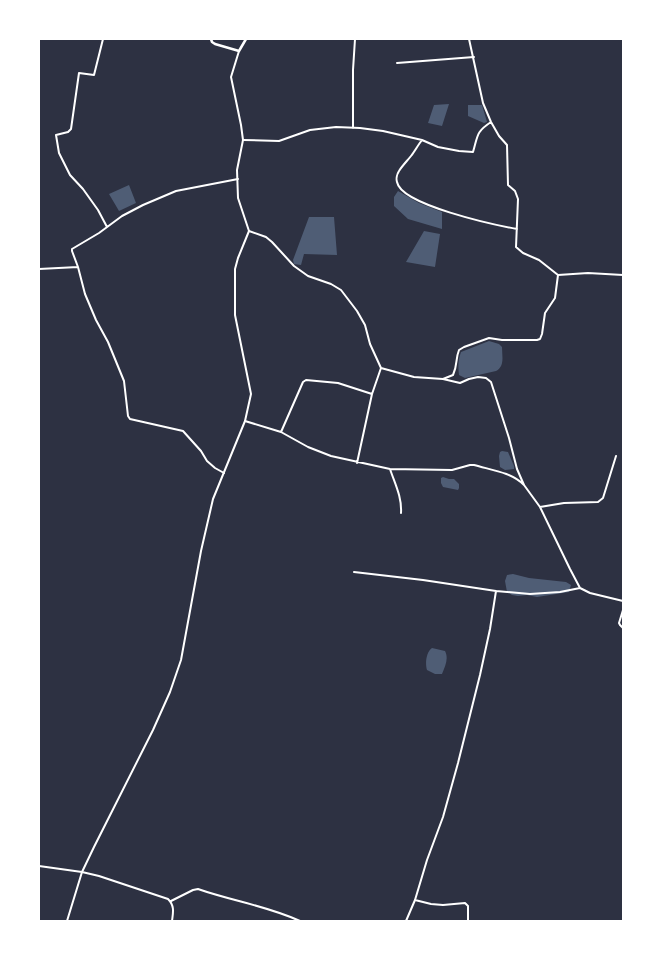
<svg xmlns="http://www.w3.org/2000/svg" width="662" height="960" viewBox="0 0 662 960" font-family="'Zilla Slab',serif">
<rect width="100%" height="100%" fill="#2d3142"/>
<path fill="#4f5d75" d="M449 104 442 126 428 123 434 105Z
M468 105H482L487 122 484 123 468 116Z
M129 185 136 203 119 211 109 194Z
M398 191 419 203 442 212V229L408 219 394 206V197Z
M309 217H334L337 255 304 254 301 265 294 264 293 260Z
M424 231 440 234 435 267 406 262Z
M489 341 499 344 502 347C502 356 505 366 496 371L465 378 459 375C458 367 458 360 461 352Z
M502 451 508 452 514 466V469L505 470 500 467 499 456 500 452Z
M443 477 449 479H454L459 484V488L458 490 443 487 441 483V478Z
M513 574 529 578 566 582 571 585 569 592 537 597 527 595 518 596 512 595 507 592 505 581 507 575Z
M432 648 445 651C449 659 445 666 442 674H435L427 670C425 664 426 652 432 648Z"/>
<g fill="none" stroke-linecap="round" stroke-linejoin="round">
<path stroke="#fff" stroke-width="2" d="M103 39 94 75 79 73 71 129 68 132 56 135 59 153 70 175 83 189 98 210 107 227
M469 39 483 103 491 122 499 136 507 145 508 185 515 191 518 199 516 247 523 253 539 260 558 275 588 273 623 275
M397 63 474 57
M353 128V70L355 39
M243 140 279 141 310 130 336 127 360 128 383 131 422 140 438 147 459 151 473 152C478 135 476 132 491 122
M422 140C418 145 415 151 411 156 407 161 402 166 399 171 397 174 396 179 397 182 401 205 495 225 517 229
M249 231 266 237 272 242 294 266 308 276 331 284 341 290 357 311 365 325 370 344 381 368 414 377 443 379 460 383 469 379 478 377 486 378 491 382 509 438 517 469 524 485 540 507 570 569 580 588 590 593 623 601
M78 267 72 251V249L99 233 122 216 143 205 176 191 238 179
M39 269 78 267 85 294 96 320 108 342 124 381 128 416 130 419 183 431 201 451 207 461 215 468 224 473
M443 379 453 375C458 364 455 360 459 350L464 347 489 338 502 340H537L540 339 542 334 545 313 555 298 558 275
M245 421 281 432 308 447 331 456 390 469 452 470 470 465H474C491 470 511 472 524 485
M281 432 303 382 306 380 338 383 372 394
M357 463 372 394 381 368
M390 469C395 484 402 497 401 513
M540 507 564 503 598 502 603 498 616 456
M354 572 423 580 496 591 530 594 560 592 580 588
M623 610 619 623 620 625 623 628
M39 866 82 872 67 921
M415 900 431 904 443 905 465 903 468 906V921
M171 901 193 890 198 889C232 901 268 906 300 921
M406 921 415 900 427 860 443 817 458 763 480 675 490 629 496 591"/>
<path stroke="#fff" stroke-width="2" d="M172 921C173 913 175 906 168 899L99 876 82 872 94 847 153 730 170 692 181 660 201 551 213 499 245 421 251 394 235 315V269L238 258 249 231 238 198 237 170 243 140 241 125 231 77 239 51"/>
<path stroke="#fff" stroke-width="2.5" d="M211 39 212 42 215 44 239 51 246 39"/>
</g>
<rect width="662" height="960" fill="none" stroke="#ffffff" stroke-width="80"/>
</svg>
